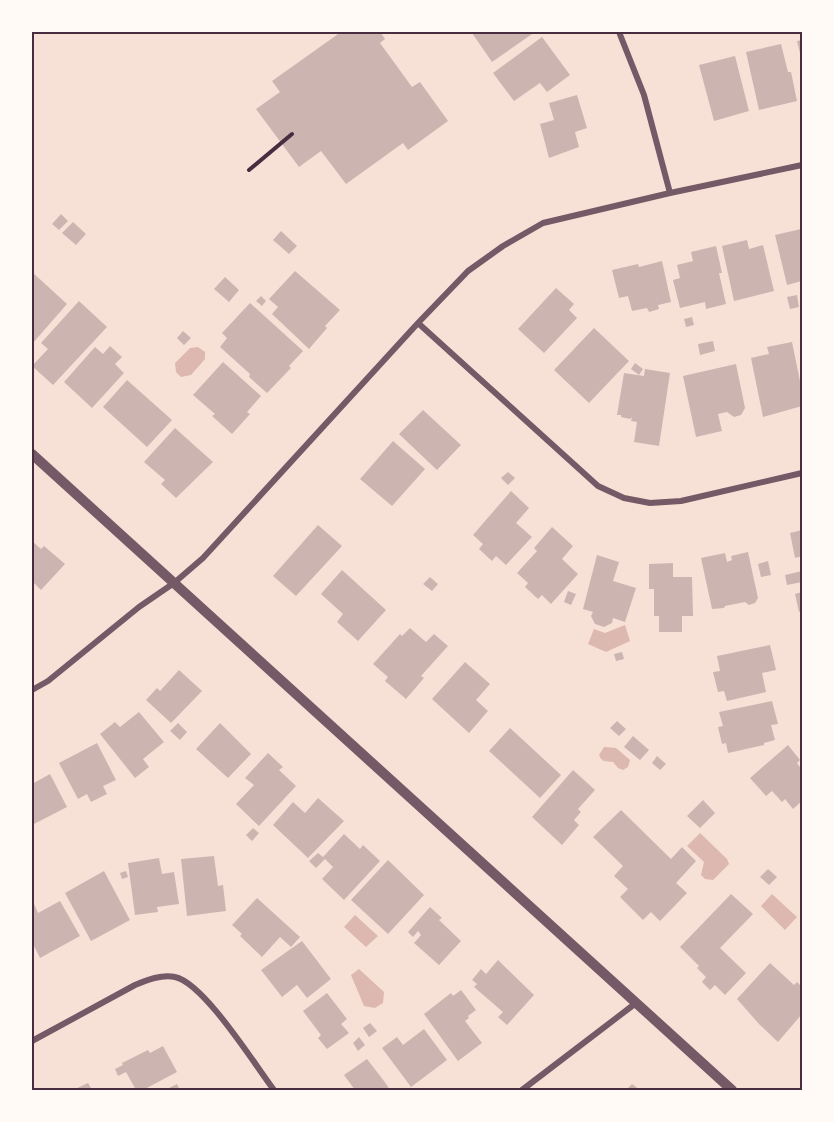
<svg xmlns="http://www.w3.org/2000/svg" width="834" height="1122" viewBox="0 0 834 1122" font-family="'Golos Text',sans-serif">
<rect width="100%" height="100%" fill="#f7e1d7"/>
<path fill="#dcb8b0" d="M198 347 205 352V359L191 375 181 377 176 372 175 363 190 348Z
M625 625 630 641 606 652 588 644 594 629 605 633Z
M604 747 616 748 630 760 628 767 623 770 618 768 613 762C606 761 602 763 599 755Z
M700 833 727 859 729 864 713 880 705 879 701 875 704 862 687 846Z
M772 894 797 917 785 930 761 906Z
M355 915 378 936 366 947 344 927Z
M359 969 384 992 383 1003 375 1008 364 1006 351 975Z"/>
<path fill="#ccb4b1" d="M341 32H380L385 39 380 43 412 87 420 82 448 121 408 150 403 143 346 184 321 151 299 167 256 109 280 92 272 81Z
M474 32H535L492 62 472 33Z
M542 37 570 75 547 92 540 83 514 101 493 73Z
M802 40V61L797 41Z
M781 44 788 72H791L797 101 759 110 746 52Z
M735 56 749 111 714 121 699 65Z
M577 95 587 128 575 132 579 147 549 158 540 124 554 120 549 103Z
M61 214 68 221 59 230 52 224Z
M73 222 86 234 76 245 62 233Z
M801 229 802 281 787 285 775 235Z
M281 231 297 246 289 254 273 240Z
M747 240 749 249 763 245 774 291 734 301 722 246Z
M716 246 722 273H719L726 304 706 309 705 302 680 308 673 280 680 278 677 265 693 261 691 252Z
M662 261 671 302 658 305 659 309 649 312 647 308 632 311 628 296 619 298 612 270 638 264 639 267Z
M295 271 340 310 325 326 327 328 309 349 272 314 278 307 269 299Z
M32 272 67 304 32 344Z
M225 277 239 290 229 302 214 289Z
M556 288 574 304 569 310 577 318 544 353 518 329Z
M797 295 799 307 790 309 787 297Z
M261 296 266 301 262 306 256 301Z
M79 301 107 327 53 385 32 366 48 349 41 343Z
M250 303 303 351 289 366 291 368 267 393 249 377 250 374 220 347 227 338 222 333Z
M692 317 694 325 686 327 684 319Z
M594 328 629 361 589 403 554 370Z
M183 331 191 338 184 345 177 338Z
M713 341 715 351 700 355 698 344Z
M792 342 802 391V406L763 417 751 358 769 354 767 347Z
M110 346 122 357 115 364 124 373 92 408 64 382 95 347 103 354Z
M223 362 261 396 247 412 250 414 232 434 212 416 215 414 193 395Z
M635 363 643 369 639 375 631 369Z
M736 364 745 408 741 415 734 417 727 412 718 414 722 431 696 437 683 376Z
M645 369 670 373 659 446 634 442 637 422 631 421 632 417 630 419 621 417V415H617L624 373 644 376Z
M127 380 172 420 147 447 103 407Z
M423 410 461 445 437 470 399 434Z
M175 428 213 462 176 498 161 484 165 480 144 462Z
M393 441 425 469 392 506 360 479Z
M508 472 515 478 508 485 501 478Z
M511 491 529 508 516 523 532 537 506 565 496 556 492 561 479 549 483 544 473 535Z
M318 525 342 546 296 596 273 576Z
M552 527 573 546 562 559 578 574 551 604 542 595 538 599 525 587 528 583 517 573 537 551 534 548Z
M802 530V556L795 558 790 533Z
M32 541 41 549 44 546 65 564 41 590 32 581Z
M748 552 758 598 755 603 749 605 745 602 725 606 724 608 712 609 701 558 725 553 727 562 732 560 731 556Z
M597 555 619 562 613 581 636 588 625 622 613 618 612 623 604 627 595 624 591 616 593 612 583 609Z
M768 561 771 575 761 577 758 564Z
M673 563V577H692L693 616H682V632H659V616H654V589H649V564Z
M342 570 386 610 358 641 337 622 343 614 321 594Z
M802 571V582L787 585 785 575Z
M430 577 438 584 432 591 423 584Z
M568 591 576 594 571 605 564 602Z
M802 592V611L799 612 795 594Z
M410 628 426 642 434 634 448 646 421 676 424 678 406 699 385 681 388 677 373 664 400 634 402 636Z
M770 645 776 670 762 673 766 692 727 701 724 691 718 692 713 672 720 671 717 656Z
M622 652 624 659 616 661 614 654Z
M465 662 490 684 476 700 488 711 469 733 432 699Z
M179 670 202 691 171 723 146 700 157 688 160 691Z
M772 701 778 724 771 725 775 740 764 743V745L728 753 726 743 722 744 718 727 723 726 719 712Z
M139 712 164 742 143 759 149 767 135 778 100 734 115 722 120 727Z
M617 721 626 729 619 736 610 728Z
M178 723 187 732 180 740 170 731Z
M220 723 251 754 228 778 196 749Z
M510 728 561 775 540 798 489 751Z
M633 736 649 750 640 760 624 747Z
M97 743 116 780 103 786 107 794 91 802 87 794 78 799 59 763Z
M788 745 800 760 797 763 802 770V801L793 809 785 799 782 802 772 791 766 796 750 778Z
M268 753 283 767 279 770 296 786 259 826 236 804 254 785 245 778Z
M657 756 666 764 660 770 652 763Z
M573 770 595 790 578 809 581 812 574 820 579 825 562 845 532 817Z
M50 774 67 807 32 825V784Z
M318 798 344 821 308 858 273 825 293 802 305 813Z
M703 800 715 813 700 828 687 816Z
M621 810 671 859 682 847 696 861 676 883 687 893 660 921 651 912 643 920 620 897 628 889 614 876 623 866 593 837Z
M253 828 259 833 252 841 246 835Z
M344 834 360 849 363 845 380 861 344 900 322 879 333 867 325 859 316 868 309 861 318 853 323 857Z
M214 856 218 886 223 885 226 911 187 916 181 859Z
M159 858 162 874 174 872 179 904 157 907 158 912 135 915 128 863Z
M388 860 424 895 388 934 351 900Z
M768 869 777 877 769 885 760 877Z
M104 871 130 920 91 941 65 893Z
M126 871 128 877 122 879 120 873Z
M731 894 753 914 720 948 746 973 725 995 715 985 710 990 702 982 706 977 697 968 699 966 680 947Z
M257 898 300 937 291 947 280 937 262 957 240 936 242 934 232 925Z
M60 901 80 936 40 958 32 942V905L34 904 38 913Z
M430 907 442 918 439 920 461 941 439 965 414 943 421 935 418 931 413 937 408 932Z
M302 941 331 979 307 998 297 985 282 997 261 970Z
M498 960 534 995 507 1025 498 1017 503 1012 474 987 477 984 472 980 481 969 486 974Z
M770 963 794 985 797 982 802 987V1014L778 1042 759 1024 737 999Z
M461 990 476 1010 468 1016 469 1018 465 1021 482 1043 458 1061 424 1014 451 993 453 996Z
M327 993 347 1019 341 1024 349 1033 327 1049 318 1038 321 1035 303 1011Z
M370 1023 377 1031 369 1037 363 1028Z
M424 1029 447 1060 411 1087 382 1048 397 1037 403 1045Z
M359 1037 365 1045 358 1051 353 1043Z
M163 1046 177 1072 143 1090H136L126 1072 118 1076 115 1069 123 1065 122 1063 148 1050 150 1053Z
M367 1059 384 1081 390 1090H355L344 1075Z
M88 1083 92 1090H73Z
M177 1084 180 1090H165Z
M632 1084 640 1090H626Z"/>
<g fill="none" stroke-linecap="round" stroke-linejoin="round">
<path stroke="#4a2c40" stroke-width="4" d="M249 170 292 134"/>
<path stroke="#755966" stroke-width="6" d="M619 32 644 95 670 193
M418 323 598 486 624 498 650 503 681 501 802 473
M32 690 48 681 139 607 174 583 203 558 418 323 468 271 503 246 543 223 670 193 802 165
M32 1041 135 985C147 980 162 974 175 977 204 983 255 1065 274 1090
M522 1090 636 1003"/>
<path stroke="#755966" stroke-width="10" d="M32 454 732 1090"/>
</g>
<rect width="834" height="1122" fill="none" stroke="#fffaf5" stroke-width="66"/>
<rect x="33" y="33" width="768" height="1056" fill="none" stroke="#4a2c40" stroke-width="2"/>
</svg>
